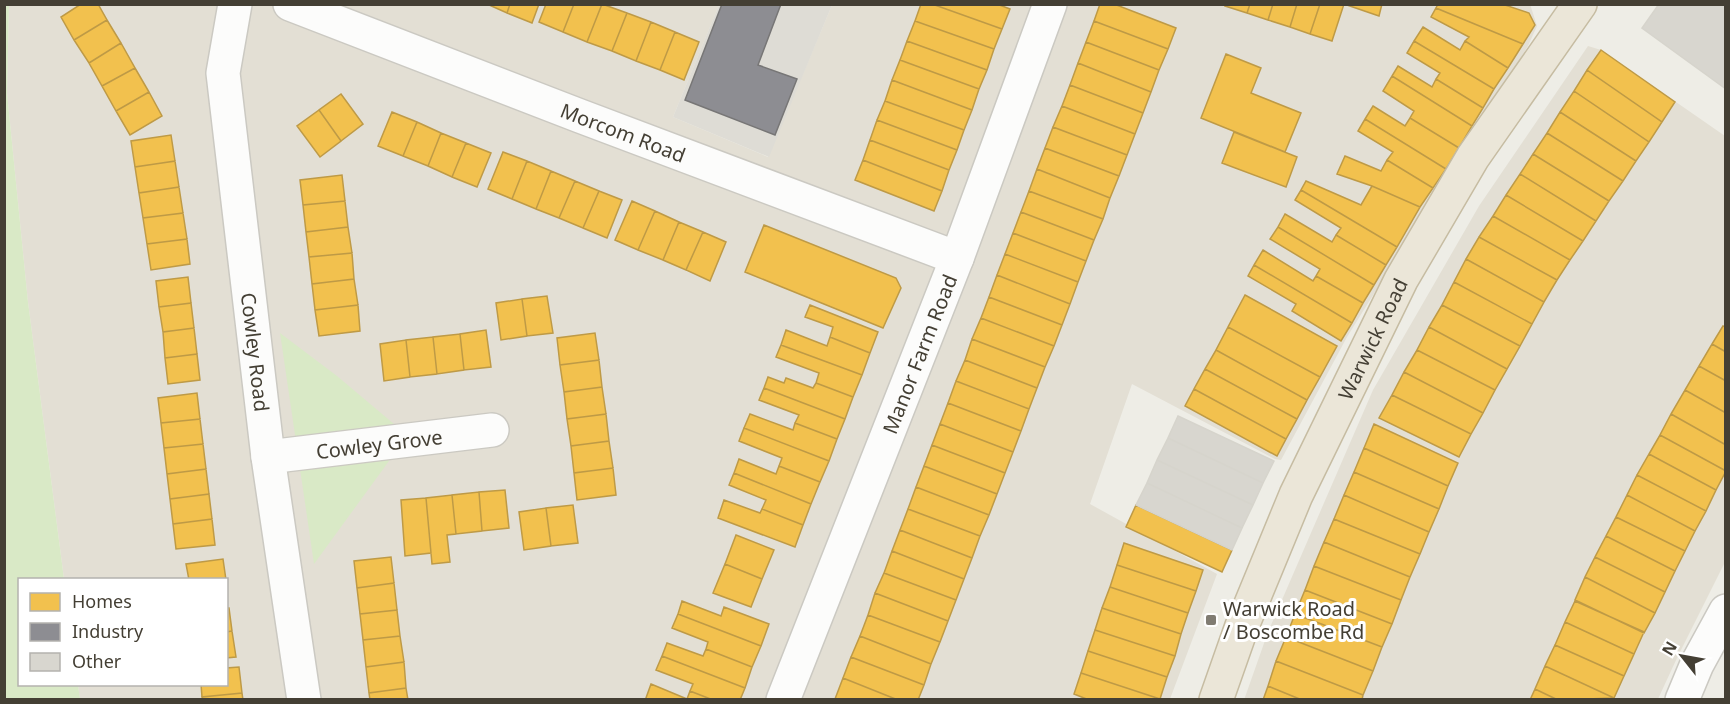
<svg xmlns="http://www.w3.org/2000/svg" width="1730" height="704" viewBox="0 0 1730 704" font-family="'Noto Sans',sans-serif">
<rect width="100%" height="100%" fill="#eeede6"/>
<path fill="#e3dfd4" d="M1530 4 1537 26 1528 46 1347 337 1281 460 1275 459 1132 384 1090 504 1217 574 1170 699 80 700 78 685 226 684V580L64 579 28 302 7 93 9 5H719L673 117 768 157 832 5Z
M1588 46 1601 50 1725 136V562L1677 658 1658 699 1244 700 1268 632 1373 390 1479 206Z"/>
<path fill="#dedcd5" d="M719 5H832L769 157 673 117Z"/>
<path fill="#d9e9c6" d="M4 5H9L7 93 28 302 64 579 20 580V684L78 685 80 699H5Z
M280 333 337 376 394 424 389 461 314 564Z"/>
<path fill="#f2c14e" stroke="#be9a46" stroke-width="1.5" d="M81 4H98L107 20 74 40 61 17Z
M487 4H510L507 13Z
M510 4H539L532 23 507 13Z
M546 4H574L563 32 539 22Z
M574 4H602L587 42 563 32Z
M602 4 627 13 612 51 587 42Z
M921 4H932L1002 29 994 49 915 21Z
M932 4H997L1010 9 1002 29Z
M1100 4H1114L1176 28 1168 49 1094 21Z
M1226 4H1250L1247 13 1225 6Z
M1250 4H1273L1268 20 1247 13Z
M1273 4H1297L1290 27 1268 20Z
M1297 4H1320L1310 34 1290 27Z
M1320 4H1344L1332 41 1310 34Z
M1344 4H1382L1379 16Z
M1438 4H1502L1529 13 1535 25 1523 44 1436 8Z
M1436 8 1523 44 1508 68 1465 41 1469 37 1431 17Z
M627 13 651 22 636 61 612 51Z
M107 20 121 43 89 63 74 40Z
M915 21 994 49 987 70 907 41Z
M1094 21 1168 49 1159 70 1086 42Z
M651 22 675 32 660 70 636 61Z
M1423 27 1460 50 1465 41 1508 68 1494 89 1414 41Z
M675 32 699 42 684 80 660 70Z
M907 41 987 70 979 89 900 60Z
M1414 41 1494 89 1483 108 1436 79 1440 73 1407 53Z
M1086 42 1159 70 1151 92 1078 63Z
M121 43 135 68 102 86 89 63Z
M1601 50 1675 102 1662 122 1587 70Z
M1226 54 1261 68 1251 93 1301 113 1285 152 1201 118Z
M900 60 979 89 972 110 892 80Z
M1078 63 1151 92 1143 113 1070 85Z
M1398 66 1432 87 1436 79 1483 108 1472 126 1392 76Z
M135 68 149 92 116 111 102 86Z
M1587 70 1662 122 1649 142 1574 91Z
M1392 76 1472 126 1459 148 1410 118 1414 111 1383 91Z
M892 80 972 110 964 130 885 101Z
M1070 85 1143 113 1135 134 1062 106Z
M1574 91 1649 142 1636 161 1560 112Z
M149 92 162 116 130 135 116 111Z
M341 94 363 124 341 141 319 110Z
M885 101 964 130 957 150 877 120Z
M1062 106 1135 134 1127 155 1053 127Z
M1373 106 1405 126 1410 118 1459 148 1446 169 1365 119Z
M319 110 341 141 320 157 297 126Z
M392 112 417 122 403 156 378 146Z
M1560 112 1636 161 1623 181 1547 133Z
M1365 119 1446 169 1433 188 1387 160 1393 152 1358 131Z
M877 120 957 150 949 170 870 140Z
M417 122 441 133 428 166 403 156Z
M1053 127 1127 155 1119 176 1045 148Z
M1234 132 1297 157 1286 187 1222 163Z
M441 133 466 143 452 177 428 166Z
M1547 133 1623 181 1609 201 1533 154Z
M171 135 175 161 135 167 131 141Z
M870 140 949 170 942 191 863 160Z
M466 143 491 153 477 187 452 177Z
M1045 148 1119 176 1110 198 1037 169Z
M503 152 527 161 512 199 488 189Z
M1533 154 1609 201 1596 221 1520 174Z
M1345 156 1381 171 1387 160 1433 188 1420 207 1372 186 1337 174Z
M863 160 942 191 934 211 855 180Z
M175 161 179 187 139 193 135 167Z
M527 161 551 171 536 209 512 199Z
M1037 169 1110 198 1103 219 1029 191Z
M551 171 575 181 559 218 536 209Z
M1520 174 1596 221 1583 241 1506 195Z
M342 175 345 201 303 205 300 180Z
M575 181 599 191 583 228 559 218Z
M1306 181 1361 205 1372 186 1420 207 1397 247 1301 190Z
M179 187 183 213 143 218 139 193Z
M1301 190 1397 247 1386 265 1336 235 1341 228 1295 200Z
M599 191 622 200 607 238 583 228Z
M1029 191 1103 219 1094 240 1021 212Z
M1506 195 1583 241 1570 260 1493 216Z
M345 201 348 227 306 232 303 205Z
M632 201 655 211 638 250 615 240Z
M655 211 679 222 663 260 638 250Z
M1021 212 1094 240 1086 261 1013 233Z
M183 213 187 239 147 244 143 218Z
M1285 214 1332 242 1336 235 1386 265 1374 285 1278 227Z
M1493 216 1570 260 1557 280 1479 237Z
M679 222 703 232 686 270 663 260Z
M764 225 896 278 901 288 883 328 745 272Z
M348 227 352 253 309 257 306 232Z
M1278 227 1374 285 1363 303 1316 276 1320 269 1270 239Z
M703 232 726 242 710 281 686 270Z
M1013 233 1086 261 1078 282 1005 254Z
M1479 237 1557 280 1544 302 1466 259Z
M187 239 190 264 151 270 147 244Z
M1263 250 1313 281 1316 276 1363 303 1352 323 1254 265Z
M352 253 354 279 312 284 309 257Z
M1005 254 1078 282 1070 304 997 275Z
M1466 259 1544 302 1532 324 1454 282Z
M1254 265 1352 323 1341 341 1292 311 1296 304 1248 276Z
M997 275 1070 304 1062 325 989 297Z
M188 277 191 303 159 307 156 281Z
M354 279 358 305 315 310 312 284Z
M1454 282 1532 324 1520 346 1442 305Z
M1245 295 1337 346 1320 377 1228 327Z
M547 296 553 333 527 336 522 299Z
M989 297 1062 325 1054 346 981 318Z
M522 299 527 336 501 340 496 303Z
M191 303 194 328 163 332 159 307Z
M358 305 360 331 319 336 315 310Z
M810 305 878 332 870 353 830 337 833 327 805 317Z
M1442 305 1520 346 1507 369 1429 327Z
M981 318 1054 346 1045 367 972 339Z
M1723 326 1726 327V352L1712 344Z
M1228 327 1320 377 1307 400 1216 350Z
M1429 327 1507 369 1495 390 1417 350Z
M194 328 197 354 165 358 163 332Z
M486 330 491 367 464 370 460 334Z
M786 330 827 346 830 337 870 353 862 375 781 345Z
M595 333 599 360 560 365 557 338Z
M460 334 464 370 437 374 433 337Z
M433 337 437 374 410 377 406 340Z
M972 339 1045 367 1037 388 965 360Z
M406 340 410 377 384 381 380 344Z
M1712 344 1726 352V381L1699 366Z
M781 345 862 375 853 397 816 383 819 373 776 357Z
M1216 350 1307 400 1297 419 1205 369Z
M1417 350 1495 390 1483 413 1404 372Z
M197 354 200 380 168 384 165 358Z
M599 360 602 387 564 392 560 365Z
M965 360 1037 388 1029 409 956 381Z
M1699 366 1726 381V413L1685 390Z
M1205 369 1297 419 1286 439 1194 389Z
M1404 372 1483 413 1471 434 1392 395Z
M768 377 784 383 786 378 813 388 816 383 853 397 845 419 764 388Z
M956 381 1029 409 1021 431 948 403Z
M602 387 606 414 567 419 564 392Z
M764 388 845 419 837 439 795 423 799 415 759 400Z
M1194 389 1286 439 1277 456 1185 406Z
M1685 390 1726 413V445L1671 414Z
M197 393 200 419 161 423 158 398Z
M1392 395 1471 434 1459 457 1379 418Z
M948 403 1021 431 1013 452 940 424Z
M606 414 609 441 571 446 567 419Z
M750 414 793 430 795 423 837 439 829 461 744 428Z
M1671 414 1726 445V471L1660 435Z
M200 419 203 444 164 448 161 423Z
M940 424 1013 452 1005 473 932 445Z
M1374 424 1458 463 1448 486 1364 448Z
M744 428 829 461 820 482 779 466 782 458 739 441Z
M1660 435 1726 471 1716 490 1649 454Z
M609 441 613 468 574 473 571 446Z
M203 444 206 469 167 474 164 448Z
M932 445 1005 473 997 494 924 466Z
M1364 448 1448 486 1439 509 1354 472Z
M1649 454 1716 490 1706 511 1637 475Z
M739 459 776 474 779 466 820 482 811 504 734 473Z
M924 466 997 494 989 515 916 487Z
M613 468 616 495 577 500 574 473Z
M206 469 209 494 170 499 167 474Z
M1354 472 1439 509 1429 532 1344 495Z
M734 473 811 504 803 525 762 509 766 500 729 485Z
M1637 475 1706 511 1695 531 1627 495Z
M916 487 989 515 980 536 908 509Z
M505 490 509 528 482 531 479 492Z
M479 492 482 531 456 534 452 495Z
M209 494 212 519 173 524 170 499Z
M452 495 456 534 447 535 450 562 432 564 426 498Z
M1344 495 1429 532 1420 554 1334 519Z
M1627 495 1695 531 1685 551 1616 517Z
M426 498 431 553 405 556 401 500Z
M724 500 760 513 762 509 803 525 795 547 718 518Z
M573 505 578 543 551 546 546 508Z
M1136 505 1232 550 1222 572 1126 527Z
M546 508 551 546 524 550 519 512Z
M908 509 980 536 972 558 900 530Z
M1616 517 1685 551 1675 571 1606 536Z
M212 519 215 545 176 549 173 524Z
M1334 519 1420 554 1410 577 1324 542Z
M900 530 972 558 964 579 892 551Z
M736 535 774 550 762 579 725 564Z
M1606 536 1675 571 1665 592 1595 557Z
M1324 542 1410 577 1401 600 1314 566Z
M1124 543 1203 570 1196 591 1117 565Z
M892 551 964 579 956 600 884 573Z
M391 557 394 583 357 588 354 561Z
M1595 557 1665 592 1655 613 1585 577Z
M223 559 226 580H189L186 564Z
M725 564 762 579 751 607 713 593Z
M1117 565 1196 591 1188 613 1110 587Z
M1314 566 1401 600 1392 624 1305 590Z
M884 573 956 600 948 621 875 593Z
M1585 577 1655 613 1644 633 1575 600Z
M394 583 397 610 360 614 357 588Z
M1110 587 1188 613 1181 634 1102 608Z
M1305 590 1392 624 1382 647 1295 614Z
M875 593 948 621 940 642 868 615Z
M682 601 721 616 724 607 769 624 761 646 678 614Z
M1575 601 1644 632 1634 654 1565 622Z
M226 608H229L232 631 226 632Z
M1102 608 1181 634 1175 656 1095 630Z
M397 610 400 636 363 640 360 614Z
M678 614 761 646 752 667 706 649 708 642 672 628Z
M1295 614 1382 647 1373 671 1286 637Z
M868 615 940 642 931 664 860 636Z
M1565 622 1634 654 1624 676 1555 645Z
M1095 630 1175 656 1167 677 1088 651Z
M232 631 236 657 226 658V632Z
M400 636 404 662 366 667 363 640Z
M860 636 931 664 924 685 851 657Z
M1286 637 1373 671 1363 695 1276 661Z
M667 643 703 656 706 649 752 667 745 688 662 656Z
M1555 645 1624 676 1614 698 1545 666Z
M1088 651 1167 677 1160 699 1081 673Z
M662 656 745 688 740 700H713L690 691 693 684 656 670Z
M851 657 924 685 918 700H898L843 678Z
M1276 661 1363 695 1362 700H1302L1268 686Z
M404 662 406 688 369 693 366 667Z
M1545 666 1614 698 1558 700 1535 689Z
M239 667 242 693 202 697 201 684H226V668Z
M1081 673 1160 699 1089 700 1074 694Z
M843 678 898 700 835 699Z
M651 684 687 699 690 691 713 700H650L646 698Z
M1268 686 1302 700H1263Z
M406 688 408 700H370L369 693Z
M1535 689 1558 700H1530Z
M242 693 243 700H203L202 697Z"/>
<path fill="#8d8d92" stroke="#777676" stroke-width="1.5" d="M722 4H781L758 65 797 79 775 135 685 100Z"/>
<path fill="#d8d6cf" stroke="#d6d4cc" stroke-width="1.5" d="M1659 4H1726V89L1642 28Z
M1178 416 1274 461 1263 483 1168 438Z
M1168 438 1263 483 1253 505 1157 460Z
M1157 460 1253 505 1242 528 1147 483Z
M1147 483 1242 528 1232 550 1136 505Z"/>
<g fill="none" stroke-linecap="round" stroke-linejoin="round">
<defs>
<g id="minor">
<path id="s1" d="M235 4 223 73 268 457 304 700"/>
<path id="s2" d="M290 4 580 116 957 258"/>
<path id="s3" d="M268 457 492 430"/>
<path id="s4" d="M783 700 957 258 1050 4"/>
<path d="M1682 700 1697 664 1726 611"/>
</g>
<g id="highway">
<path id="s5" d="M1216 700 1242 626 1296 495 1401 280 1473 157 1580 4"/>
</g>
</defs>
<use href="#minor" stroke="#cbc9c2" stroke-width="36"/>
<use href="#highway" stroke="#c6bca2" stroke-width="36"/>
<use href="#minor" stroke="#fcfcfb" stroke-width="33"/>
<use href="#highway" stroke="#ebe6d8" stroke-width="33"/>
</g>
<rect fill="#807c72" stroke="#fff" stroke-width="2" x="1205" y="614" width="12" height="12" rx="3"/>
<g text-anchor="middle" dominant-baseline="central" stroke-width="6" stroke-linejoin="round" paint-order="stroke">
<g font-size="20" fill="#443f34" stroke="#fff">
<text stroke="none"><textPath href="#s2" startOffset="357">Morcom Road</textPath></text>
<text stroke="none"><textPath href="#s5" startOffset="394">Warwick Road</textPath></text>
<text stroke="none"><textPath href="#s1" startOffset="351">Cowley Road</textPath></text>
<text stroke="none"><textPath href="#s4" startOffset="372">Manor Farm Road</textPath></text>
<text stroke="none"><textPath href="#s3" startOffset="112">Cowley Grove</textPath></text>
</g>
<g font-size="20" fill="#443f34" stroke="#fff" text-anchor="start">
<text x="1223" y="608">Warwick Road<tspan x="1223" dy="23">/ Boscombe Rd</tspan></text>
</g>
</g>
<rect width="1730" height="704" fill="none" stroke="#443f34" stroke-width="12"/>
<rect x="18" y="578" width="210" height="108" fill="#ffffff" stroke="#b4b2ae" stroke-width="1.5"/>
<rect x="30" y="593" width="30" height="18" fill="#f2c14e" stroke="#b4b2ae" stroke-width="1.5"/>
<text x="72" y="608" font-size="18" fill="#443f34">Homes</text>
<rect x="30" y="623" width="30" height="18" fill="#8d8d92" stroke="#b4b2ae" stroke-width="1.5"/>
<text x="72" y="638" font-size="18" fill="#443f34">Industry</text>
<rect x="30" y="653" width="30" height="18" fill="#d8d6cf" stroke="#b4b2ae" stroke-width="1.5"/>
<text x="72" y="668" font-size="18" fill="#443f34">Other</text>
<g transform="translate(1682 656) rotate(301)" stroke="#ffffff" stroke-width="4.5" paint-order="stroke">
<path d="M0-4.5L10 22L0 15L-10 22Z" fill="#443f34"/>
<text y="-9" font-size="16" font-weight="bold" text-anchor="middle" fill="#443f34">N</text>
</g>
</svg>
